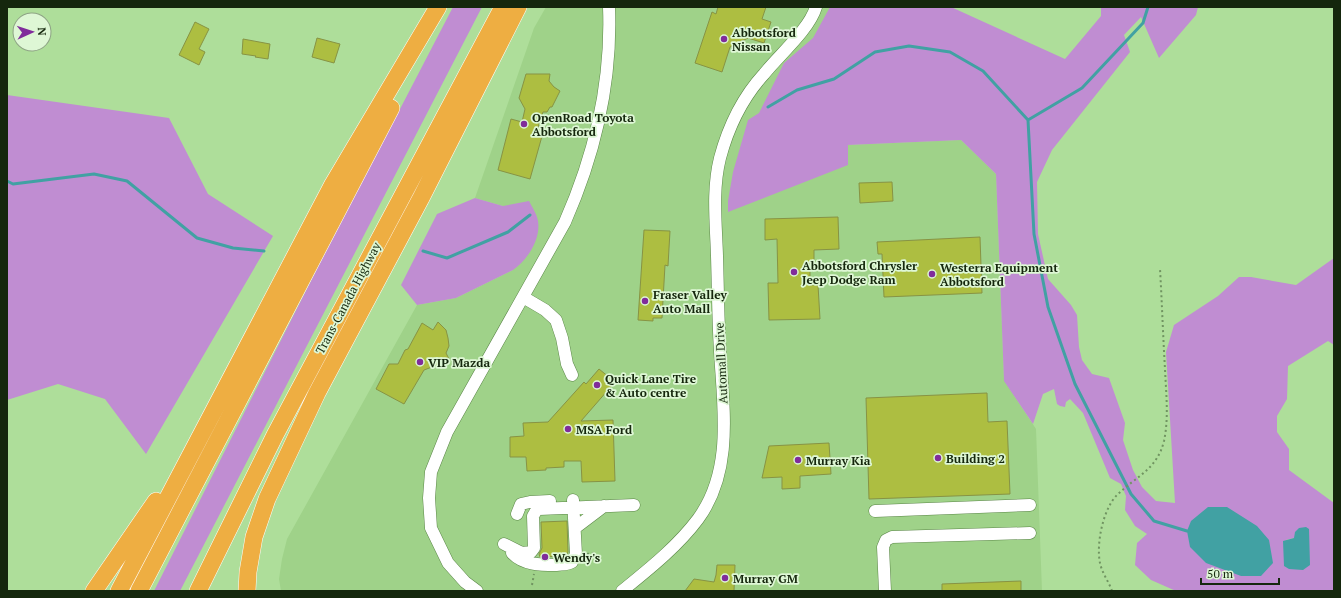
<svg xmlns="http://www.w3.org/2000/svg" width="1341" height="598" viewBox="0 0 1341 598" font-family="'PT Serif',serif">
<rect width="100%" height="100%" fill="#aede9a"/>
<path fill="#9fd289" d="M546 7H842L848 145 961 140 996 174 1004 380 1036 429 1042 591H281L279 579 282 559 287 539 417 305 456 298 513 270 503 206 475 198 534 28Z"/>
<path fill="#c08dd2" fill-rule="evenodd" d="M453 7H482L180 591H154L320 263Z
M830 7H951L1065 59 1101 16V7H1198L1196 15 1159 58 1141 17 1124 35 1130 52 1052 150 1037 182 1038 234 1048 279 1071 305 1077 315 1079 347 1082 360 1092 374 1109 378 1125 423 1123 440 1133 470 1142 487 1156 501 1175 503 1166 352 1174 325 1218 296 1239 277H1251L1296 285 1334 258V345L1328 341 1288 366 1287 399 1277 416V432L1289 449V470L1334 503V591H1176L1151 580 1135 565 1137 543 1147 534 1135 526 1125 510 1126 496 1121 484 1110 478 1083 413 1070 399 1066 402 1065 407 1060 406 1057 404 1054 389 1043 394 1033 424 1004 381 996 174 961 140 848 145V165L728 212V201L733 172 748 120 759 113 784 63 813 38ZM1294 538 1289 569 1286 540Z
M7 95 169 118 208 194 273 236 146 454 105 399 58 384 7 400Z
M475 198 503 206 529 201C532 207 537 214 538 221 541 240 527 260 513 270L456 298 417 305 401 285 437 214Z"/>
<path fill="#41a1a3" d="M1208 507H1227L1257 526 1269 540 1273 563 1261 576H1241L1206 563 1190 547 1187 531 1191 521Z
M1306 527 1309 529 1310 565 1303 570 1289 569 1284 566 1283 541 1294 538 1295 532 1299 528Z"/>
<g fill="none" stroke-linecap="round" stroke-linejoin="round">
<path stroke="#41a1a3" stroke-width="3" d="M768 107 797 90 834 79 875 52 909 46 950 52 983 71 1028 120 1034 234 1048 307 1075 384 1131 494 1154 521 1187 531
M1028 120 1082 88 1143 23 1148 7
M7 181 13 184 94 174 127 181 197 238 233 248 264 251
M423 251 447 258 508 232 530 215"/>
</g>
<path fill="#adbe41" stroke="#879344" d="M718 7H766L762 19 771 22 764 43 748 38 730 47 722 72 695 63 712 12 716 14Z
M195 22 209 29 199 49 205 52 199 65 179 55Z
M317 38 340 44 334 63 312 57Z
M243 39 270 44 268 59 255 57 256 56 242 54Z
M526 74H550L549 81 554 87 560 91 552 107H550L547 112H543L538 127 544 129 530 179 498 170 511 119 522 122 525 109 519 98Z
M892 182 893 201 860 203 859 183Z
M838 217 839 249 814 250V261H810V285H818L820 319 769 320 768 283H778L777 239 765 240V219Z
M644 230 670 231 668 266 665 265 662 318H653V321L638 320Z
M980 237 982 293 884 297 882 254H878L877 242Z
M438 322 446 330 448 338 449 346 446 353 449 359 442 360 440 364 424 370 404 404 376 389 389 364H398L405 350 408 349 422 323 433 330Z
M599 369 615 382 581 421 613 420 615 481 582 482 581 461H564V467L546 468V470L527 471 526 457H510V437L524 436 523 423 548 422 584 382 586 384Z
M987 393 988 422 1007 421 1010 494 869 499 866 398Z
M829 443 831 474 800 476V488L782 489V477L762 478 769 446Z
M567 521 568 552 566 556 540 557 539 554 542 548 541 522Z
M717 565H735L734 591H685L694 579 714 582 716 575Z
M1021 581V591H942V584Z"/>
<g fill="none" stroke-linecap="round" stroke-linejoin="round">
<defs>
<path id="minor" d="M523 297 545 310 556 320 562 338 567 364 572 375
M875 511 1030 505
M517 514 521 504 530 502 550 501
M575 528 604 506
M504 544 522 553 531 552 534 548 533 516 536 511 539 509 634 505
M512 553C523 565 541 565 556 565 562 564 567 565 572 562L576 554 573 500
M477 591 465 582 448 563 431 528 429 498 431 472 447 432 565 222C595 154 612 82 609 7
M622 591C649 569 677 547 698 519 734 470 723 407 720 351 718 319 718 287 717 256 716 223 712 190 720 158 728 128 743 97 764 74 779 55 809 30 816 7
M885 591 883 547 886 540 892 537 1030 533"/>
<path id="highway" d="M94 591 156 501
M119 591 333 184 438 7
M139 591 391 108
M198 591 275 435 503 7
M247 591 248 572 254 537 267 499 317 393 421 198 518 7"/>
</defs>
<use href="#minor" stroke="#5a8647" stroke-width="13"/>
<use href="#highway" stroke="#fff" stroke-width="18"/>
<path stroke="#709461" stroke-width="2" stroke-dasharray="2 3" stroke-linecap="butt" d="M587 554 594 553
M532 585 534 574
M1112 591C1109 582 1102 573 1100 563 1096 544 1103 509 1117 495 1136 476 1157 470 1164 441 1169 418 1166 393 1165 369 1163 336 1162 303 1160 269"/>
<use href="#minor" stroke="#fff" stroke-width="12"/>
<use href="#highway" stroke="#eeae42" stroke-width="17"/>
</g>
<g fill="#802c9b" stroke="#def7d5" stroke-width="1.5">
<circle cx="724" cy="39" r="4"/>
<circle cx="524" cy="124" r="4"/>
<circle cx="794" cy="272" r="4"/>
<circle cx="932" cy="274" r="4"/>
<circle cx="645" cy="301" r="4"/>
<circle cx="420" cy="362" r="4"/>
<circle cx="597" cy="385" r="4"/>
<circle cx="568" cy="429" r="4"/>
<circle cx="938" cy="458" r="4"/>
<circle cx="798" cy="460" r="4"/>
<circle cx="545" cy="557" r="4"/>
<circle cx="725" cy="578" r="4"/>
</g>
<g text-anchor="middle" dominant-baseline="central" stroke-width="3.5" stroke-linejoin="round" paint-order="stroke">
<g font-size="12" font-weight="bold" fill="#15270d" stroke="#def7d5" text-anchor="start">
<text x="732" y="32">Abbotsford<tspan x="732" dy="14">Nissan</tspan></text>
<text x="532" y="117">OpenRoad Toyota<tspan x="532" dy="14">Abbotsford</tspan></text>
<text x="802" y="265">Abbotsford Chrysler<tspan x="802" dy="14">Jeep Dodge Ram</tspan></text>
<text x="940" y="267">Westerra Equipment<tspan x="940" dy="14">Abbotsford</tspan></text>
<text x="653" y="294">Fraser Valley<tspan x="653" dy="14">Auto Mall</tspan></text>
<text x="428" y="362">VIP Mazda</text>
<text x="605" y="378">Quick Lane Tire<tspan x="605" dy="14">&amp; Auto centre</tspan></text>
<text x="576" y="429">MSA Ford</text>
<text x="946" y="458">Building 2</text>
<text x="806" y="460">Murray Kia</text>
<text x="553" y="557">Wendy's</text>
<text x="733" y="578">Murray GM</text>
</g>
<g font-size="12" fill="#15270d" stroke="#def7d5">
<text transform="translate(348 298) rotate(-62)">Trans-Canada Highway</text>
<text transform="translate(721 363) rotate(-93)">Automall Drive</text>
</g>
</g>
<rect width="1341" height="598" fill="none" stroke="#15270d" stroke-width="16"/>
<g transform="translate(32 32) rotate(87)"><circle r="19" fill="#def7d5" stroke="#8ea485"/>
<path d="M0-3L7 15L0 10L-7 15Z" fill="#802c9b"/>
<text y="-6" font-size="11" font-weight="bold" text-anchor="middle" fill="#15270d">N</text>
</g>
<path d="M1201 578v6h78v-6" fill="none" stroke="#15270d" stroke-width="2"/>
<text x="1207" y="578" font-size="12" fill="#15270d" stroke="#def7d5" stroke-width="3" paint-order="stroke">50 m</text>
</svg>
